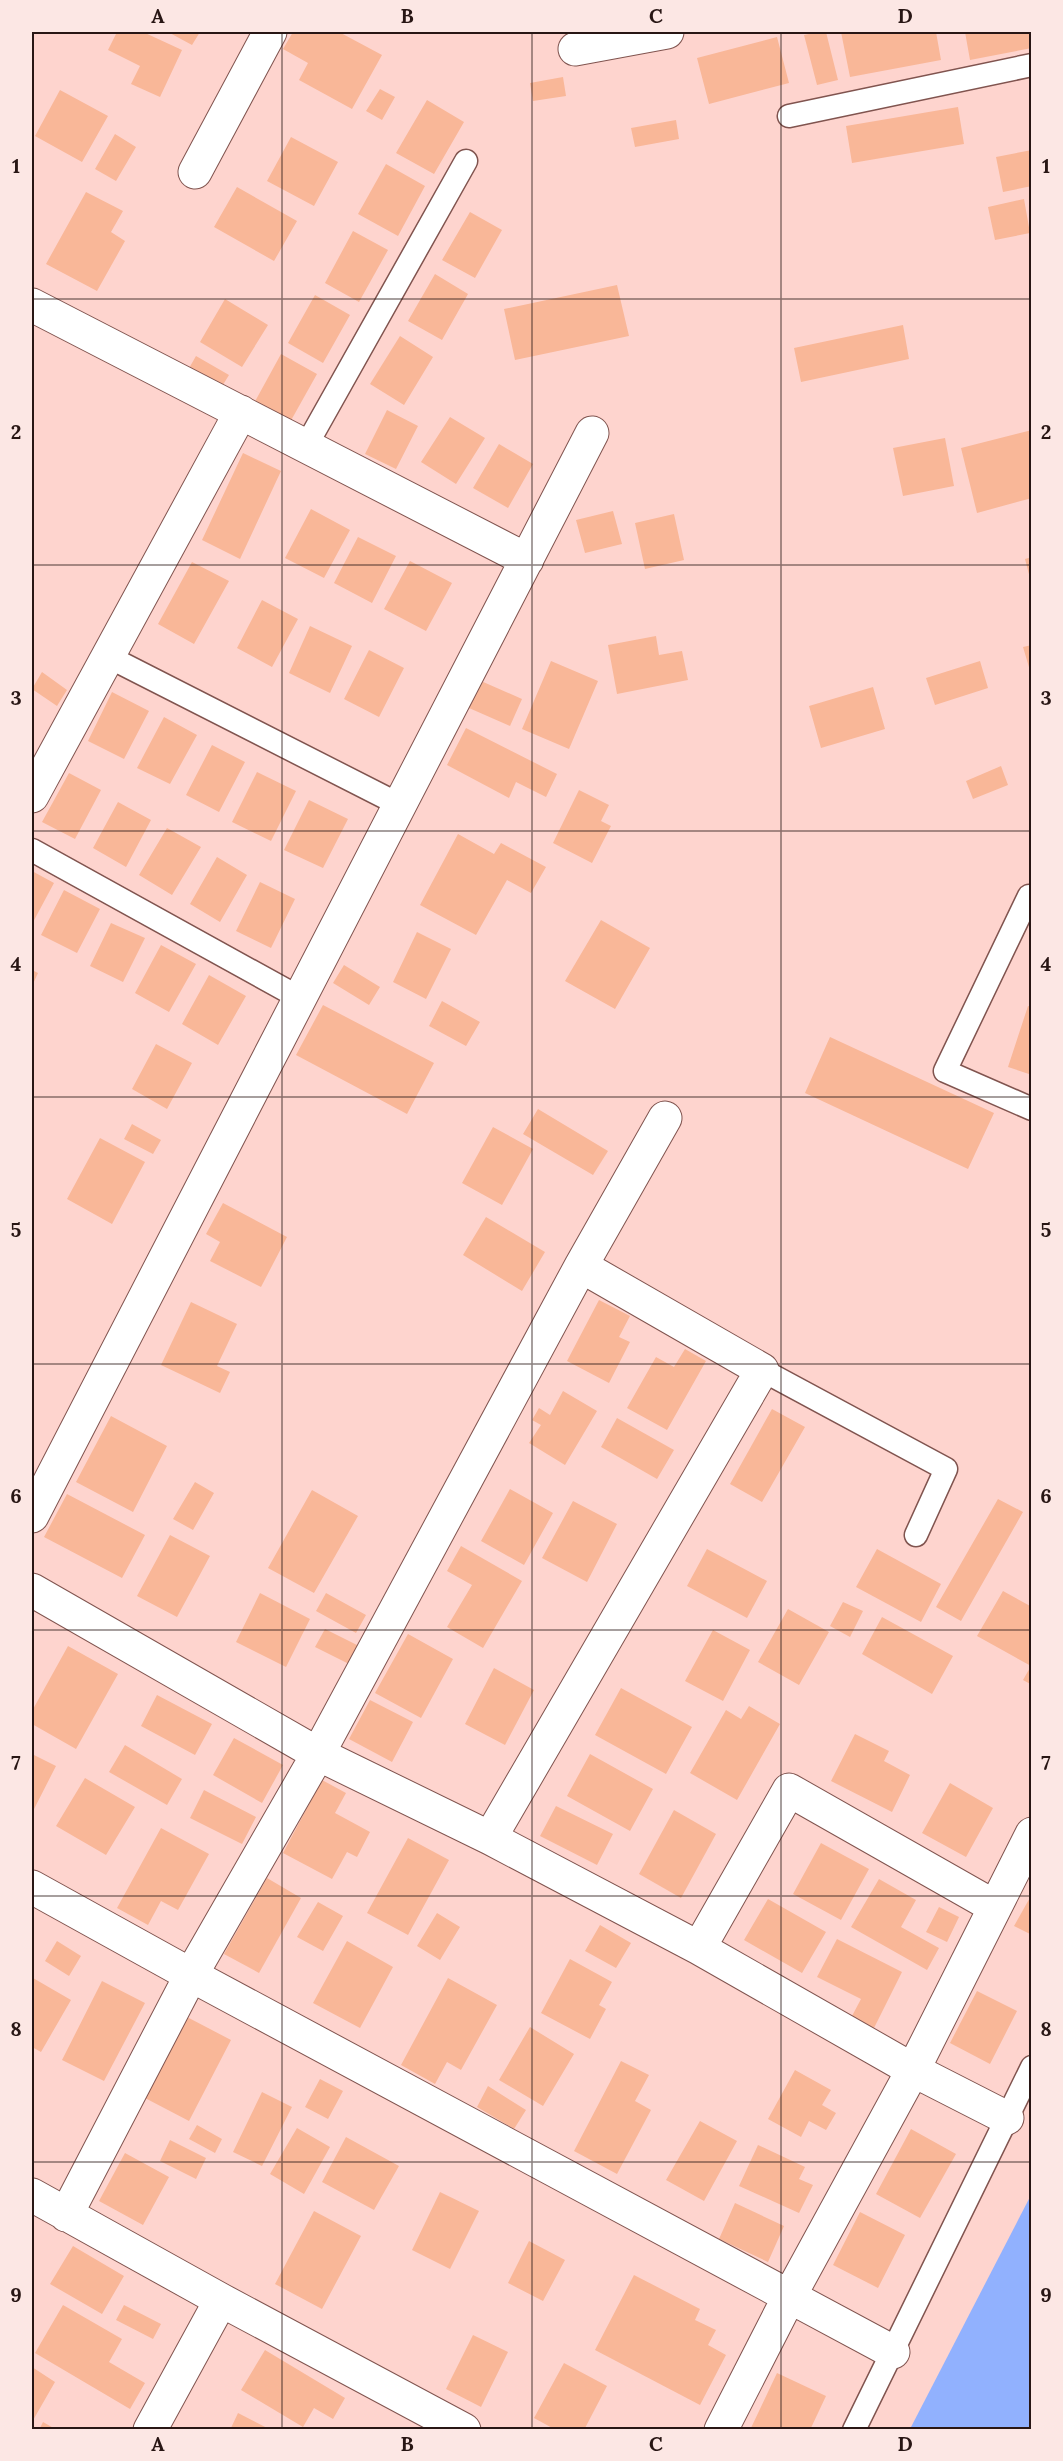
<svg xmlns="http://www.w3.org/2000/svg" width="1063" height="2461" viewBox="0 0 1063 2461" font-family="Lora,serif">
<rect width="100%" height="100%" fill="#fed4ce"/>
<path fill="#91b1fe" d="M1031 2195V2429H910Z"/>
<path fill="#f9b798" d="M117 32H143L182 50 160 97 131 84 140 66 108 50Z
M168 32H200L192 45Z
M293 32H339L382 55 352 109 299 80 308 63 283 49Z
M819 32H826L838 80 817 85 804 35Z
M841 32H936L941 60 850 77Z
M965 32H1032V48L970 60Z
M777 37 789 83 709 104 697 58Z
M563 77 566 96 533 101 530 83Z
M380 89 395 97 382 120 366 111Z
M60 90 108 116 82 162 35 136Z
M427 100 464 122 434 174 396 153Z
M958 107 964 144 852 163 846 126Z
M676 120 679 139 635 147 631 128Z
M115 134 136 147 116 181 95 169Z
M291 137 338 162 314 206 267 181Z
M1032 150V186L1003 192 996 157Z
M386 164 425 186 398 236 358 214Z
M237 187 297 221 274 261 214 227Z
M86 192 123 211 111 232 125 241 97 291 46 264Z
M1024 199 1030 233 995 240 988 207Z
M470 212 502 230 475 278 442 260Z
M353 231 388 250 359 302 325 283Z
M435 274 468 294 442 340 408 321Z
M617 285 629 336 515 360 504 309Z
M315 295 350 315 323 363 288 343Z
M225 299 268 325 242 367 200 342Z
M903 325 909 359 801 382 794 348Z
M400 336 433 357 404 405 370 384Z
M281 354 317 374 289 424 253 405Z
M196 356 229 375 221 388 188 370Z
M387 410 418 426 396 469 365 454Z
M450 417 485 438 456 484 421 462Z
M1032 430V498L977 513 961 448Z
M945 438 954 486 903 496 893 448Z
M499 444 533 464 508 508 473 488Z
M243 453 281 471 240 559 202 540Z
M311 509 350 530 324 578 285 558Z
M613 511 622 544 585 553 576 520Z
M674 514 684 560 645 569 635 523Z
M358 537 396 556 372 603 334 583Z
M1032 557V582H1031L1025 559Z
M410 561 452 583 426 631 384 609Z
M192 562 229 581 194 644 158 624Z
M262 600 298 619 272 667 237 648Z
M310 626 352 646 330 693 289 673Z
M656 636 659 655 682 651 688 680 617 694 608 645Z
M1032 645V674H1031L1023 647Z
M369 650 404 668 379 717 344 699Z
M551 661 598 681 569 749 522 729Z
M980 661 988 688 935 705 926 678Z
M42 672 67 690 57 706 32 689Z
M481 681 522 699 510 726 469 708Z
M873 687 885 729 821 748 809 706Z
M112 692 149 711 124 759 88 741Z
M164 717 197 735 170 784 137 768Z
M466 728 557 774 546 797 516 782 509 798 447 765Z
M212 745 245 762 219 812 186 795Z
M1001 766 1008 785 973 799 966 781Z
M257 772 296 791 271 841 232 822Z
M69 773 101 790 75 839 42 822Z
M579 790 609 805 601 821 611 826 592 863 553 843Z
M309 800 348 819 323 868 284 850Z
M118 802 151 820 126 867 93 848Z
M167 828 201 847 172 895 139 875Z
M458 834 494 854 501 843 546 867 531 893 507 880 476 935 420 905Z
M217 857 247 875 220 922 190 904Z
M32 871 54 883 32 924Z
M260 882 295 899 271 948 236 931Z
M64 890 100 909 77 953 41 935Z
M601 920 650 948 615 1009 565 981Z
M111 923 145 938 123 982 90 966Z
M417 932 451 949 426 999 393 982Z
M161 945 196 964 169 1012 135 993Z
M344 965 380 987 369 1005 333 983Z
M32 970 38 973 32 986Z
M209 975 246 996 218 1045 182 1024Z
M442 1001 480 1022 466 1046 429 1026Z
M323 1005 434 1063 407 1114 296 1055Z
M1028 1006 1032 1007V1075L1008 1067Z
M830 1037 994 1113 968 1169 805 1093Z
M156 1044 192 1063 167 1109 132 1089Z
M538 1109 608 1151 593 1175 523 1134Z
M132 1124 161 1140 153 1154 124 1139Z
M493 1127 533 1149 502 1205 462 1183Z
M100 1138 145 1162 112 1224 67 1199Z
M223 1203 287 1237 261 1287 210 1261 220 1242 206 1234Z
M486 1217 545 1252 522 1291 463 1255Z
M599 1300 630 1316 619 1337 630 1342 609 1383 567 1361Z
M191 1302 237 1324 217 1366 230 1372 220 1393 161 1365Z
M685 1349 706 1361 667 1430 627 1408 656 1357 674 1367Z
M563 1391 597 1411 565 1465 529 1443 541 1425 532 1420 539 1408 550 1415Z
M772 1409 805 1427 762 1502 730 1484Z
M111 1416 167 1446 133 1512 76 1482Z
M617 1418 674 1450 657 1479 601 1447Z
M195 1482 214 1493 193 1530 173 1519Z
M510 1489 553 1513 524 1565 481 1541Z
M312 1490 358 1516 314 1593 268 1568Z
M67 1494 145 1535 122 1578 44 1537Z
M998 1499 1023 1512 961 1621 936 1607Z
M573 1501 617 1524 587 1582 542 1558Z
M170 1535 210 1556 177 1617 137 1596Z
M461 1546 522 1581 483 1648 447 1627 472 1585 447 1571Z
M707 1549 767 1581 747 1618 687 1586Z
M877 1549 941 1584 921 1622 856 1587Z
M1003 1591 1032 1607V1685L1023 1680 1031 1666 977 1636Z
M260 1593 310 1619 286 1667 236 1642Z
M326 1593 366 1615 356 1633 316 1611Z
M843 1602 863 1611 850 1637 830 1626Z
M788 1609 829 1632 799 1685 758 1662Z
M882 1617 953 1656 932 1694 862 1654Z
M325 1629 359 1646 349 1664 315 1647Z
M713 1630 750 1650 723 1701 685 1681Z
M408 1634 453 1659 421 1718 375 1693Z
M68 1646 118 1674 76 1749 32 1724V1711Z
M494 1668 534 1690 505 1745 465 1724Z
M621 1688 692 1727 666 1774 595 1735Z
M157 1695 212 1724 195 1755 141 1726Z
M370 1700 413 1722 392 1762 349 1739Z
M749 1706 780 1724 737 1800 690 1773 726 1710 741 1719Z
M855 1734 889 1751 884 1761 910 1775 892 1812 831 1781Z
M234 1738 283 1765 262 1803 213 1775Z
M125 1745 182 1779 167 1805 109 1772Z
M32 1754 56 1766 32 1813Z
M590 1754 653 1789 630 1831 567 1796Z
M85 1778 135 1807 106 1855 56 1826Z
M322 1780 346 1793 335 1813 370 1832 357 1857 347 1852 332 1879 283 1853Z
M950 1783 993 1808 966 1857 922 1833Z
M204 1790 256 1817 242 1844 190 1818Z
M556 1806 613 1834 597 1865 540 1836Z
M674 1810 716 1834 681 1898 639 1874Z
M161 1828 209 1854 178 1910 161 1901 148 1925 117 1908Z
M408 1838 449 1860 408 1935 367 1913Z
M821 1843 869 1869 841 1920 793 1894Z
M267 1878 301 1898 259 1973 224 1954Z
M879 1879 916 1900 901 1927 939 1948 927 1970 851 1927Z
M1032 1894V1935L1014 1926Z
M768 1899 826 1932 802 1973 744 1940Z
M318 1902 343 1916 323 1951 297 1937Z
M939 1907 959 1917 947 1942 926 1932Z
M437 1913 460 1927 440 1960 417 1946Z
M600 1925 631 1943 616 1968 585 1951Z
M837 1939 902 1972 874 2028 852 2016 861 1999 817 1977Z
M57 1941 81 1956 69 1976 45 1961Z
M347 1941 393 1967 360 2028 313 2003Z
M570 1959 612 1982 599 2005 606 2009 590 2039 541 2013Z
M33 1978 71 2000 41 2052 32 2047V1982Z
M448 1978 497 2005 461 2070 447 2062 435 2084 401 2065Z
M102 1981 145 2003 104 2081 62 2060Z
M977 1991 1017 2011 990 2064 950 2043Z
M187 2017 231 2040 189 2121 145 2098Z
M530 2027 574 2054 543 2106 499 2080Z
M621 2061 649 2075 635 2101 651 2110 617 2174 574 2151Z
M795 2070 831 2090 822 2105 836 2113 826 2130 809 2121 801 2137 768 2119Z
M320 2079 343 2091 328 2119 305 2107Z
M488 2086 526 2110 514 2129 477 2107Z
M262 2092 292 2107 262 2166 233 2152Z
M700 2121 737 2141 704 2201 666 2180Z
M197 2125 222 2139 215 2153 189 2139Z
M297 2128 330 2147 304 2194 270 2174Z
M911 2129 956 2154 920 2218 876 2194Z
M346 2137 399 2166 374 2210 322 2182Z
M170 2140 206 2158 196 2179 160 2161Z
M758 2145 805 2167 799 2179 813 2185 799 2213 739 2186Z
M125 2153 169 2177 143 2225 99 2201Z
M440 2192 479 2211 450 2269 412 2250Z
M735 2203 784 2226 768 2262 719 2239Z
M314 2211 361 2236 322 2309 275 2284Z
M860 2212 905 2235 878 2288 833 2265Z
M529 2241 565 2260 543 2301 508 2283Z
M73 2246 124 2276 102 2314 50 2284Z
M634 2275 700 2309 695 2320 716 2330 708 2345 726 2355 700 2405 595 2350Z
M63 2305 122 2339 109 2362 145 2383 130 2409 35 2353Z
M124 2305 161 2324 153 2339 116 2320Z
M473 2335 508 2352 481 2407 446 2389Z
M265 2350 345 2398 333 2419 314 2408 303 2427 241 2390Z
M564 2363 607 2386 584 2430H556L534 2418Z
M32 2367 55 2382 32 2422Z
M777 2373 826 2396 810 2430H750Z
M238 2413 271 2430H230Z
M43 2422 57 2430H39Z"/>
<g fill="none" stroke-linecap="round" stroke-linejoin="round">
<defs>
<path id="service" d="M789 116 1032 65
M306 446 466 161
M107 656 400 805
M32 850 300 998
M1032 897 1029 896 945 1071 1032 1109
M762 1370 946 1469 916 1535
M854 2430 1032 2067"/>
<path id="minor" d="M575 49 667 32
M195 172 270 32
M32 305 527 560
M32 796 241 412
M32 1516 592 433
M32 1590 318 1754 490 1838 699 1948 913 2070 1007 2118
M490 1838 762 1370 581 1266
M32 1887 191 1975 893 2352
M699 1948 789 1790 995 1907
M32 2195 221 2300 464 2430
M66 2215 191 1975 318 1754 581 1266 665 1118
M150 2430 221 2300
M721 2430 789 2297 913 2070 1032 1834"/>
</defs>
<use href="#service" stroke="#80544f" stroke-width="25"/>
<use href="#minor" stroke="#80544f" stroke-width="35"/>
<use href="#service" stroke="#fff" stroke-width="22"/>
<use href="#minor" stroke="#fff" stroke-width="33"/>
</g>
<path fill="none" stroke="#281614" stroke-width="1.5" stroke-opacity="0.55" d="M282 32V2430M532 32V2430M781 32V2430M32 299H1032M32 565H1032M32 831H1032M32 1097H1032M32 1364H1032M32 1630H1032M32 1896H1032M32 2162H1032"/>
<rect width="1063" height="2461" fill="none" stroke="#fce7e4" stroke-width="66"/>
<rect x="33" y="33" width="997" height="2395" fill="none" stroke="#281614" stroke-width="2"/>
<g font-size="20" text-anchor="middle" font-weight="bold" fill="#281614">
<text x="158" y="23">A</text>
<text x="407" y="23">B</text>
<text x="656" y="23">C</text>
<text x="905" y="23">D</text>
<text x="16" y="173">1</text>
<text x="1046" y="173">1</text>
<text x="16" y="439">2</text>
<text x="1046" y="439">2</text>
<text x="16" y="705">3</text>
<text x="1046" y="705">3</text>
<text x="16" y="971">4</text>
<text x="1046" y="971">4</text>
<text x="16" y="1237">5</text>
<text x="1046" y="1237">5</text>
<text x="16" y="1503">6</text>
<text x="1046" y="1503">6</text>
<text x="16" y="1770">7</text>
<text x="1046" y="1770">7</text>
<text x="16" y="2036">8</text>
<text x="1046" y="2036">8</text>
<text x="16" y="2302">9</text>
<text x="1046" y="2302">9</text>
<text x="158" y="2451">A</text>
<text x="407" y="2451">B</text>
<text x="656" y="2451">C</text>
<text x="905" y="2451">D</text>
</g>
</svg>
